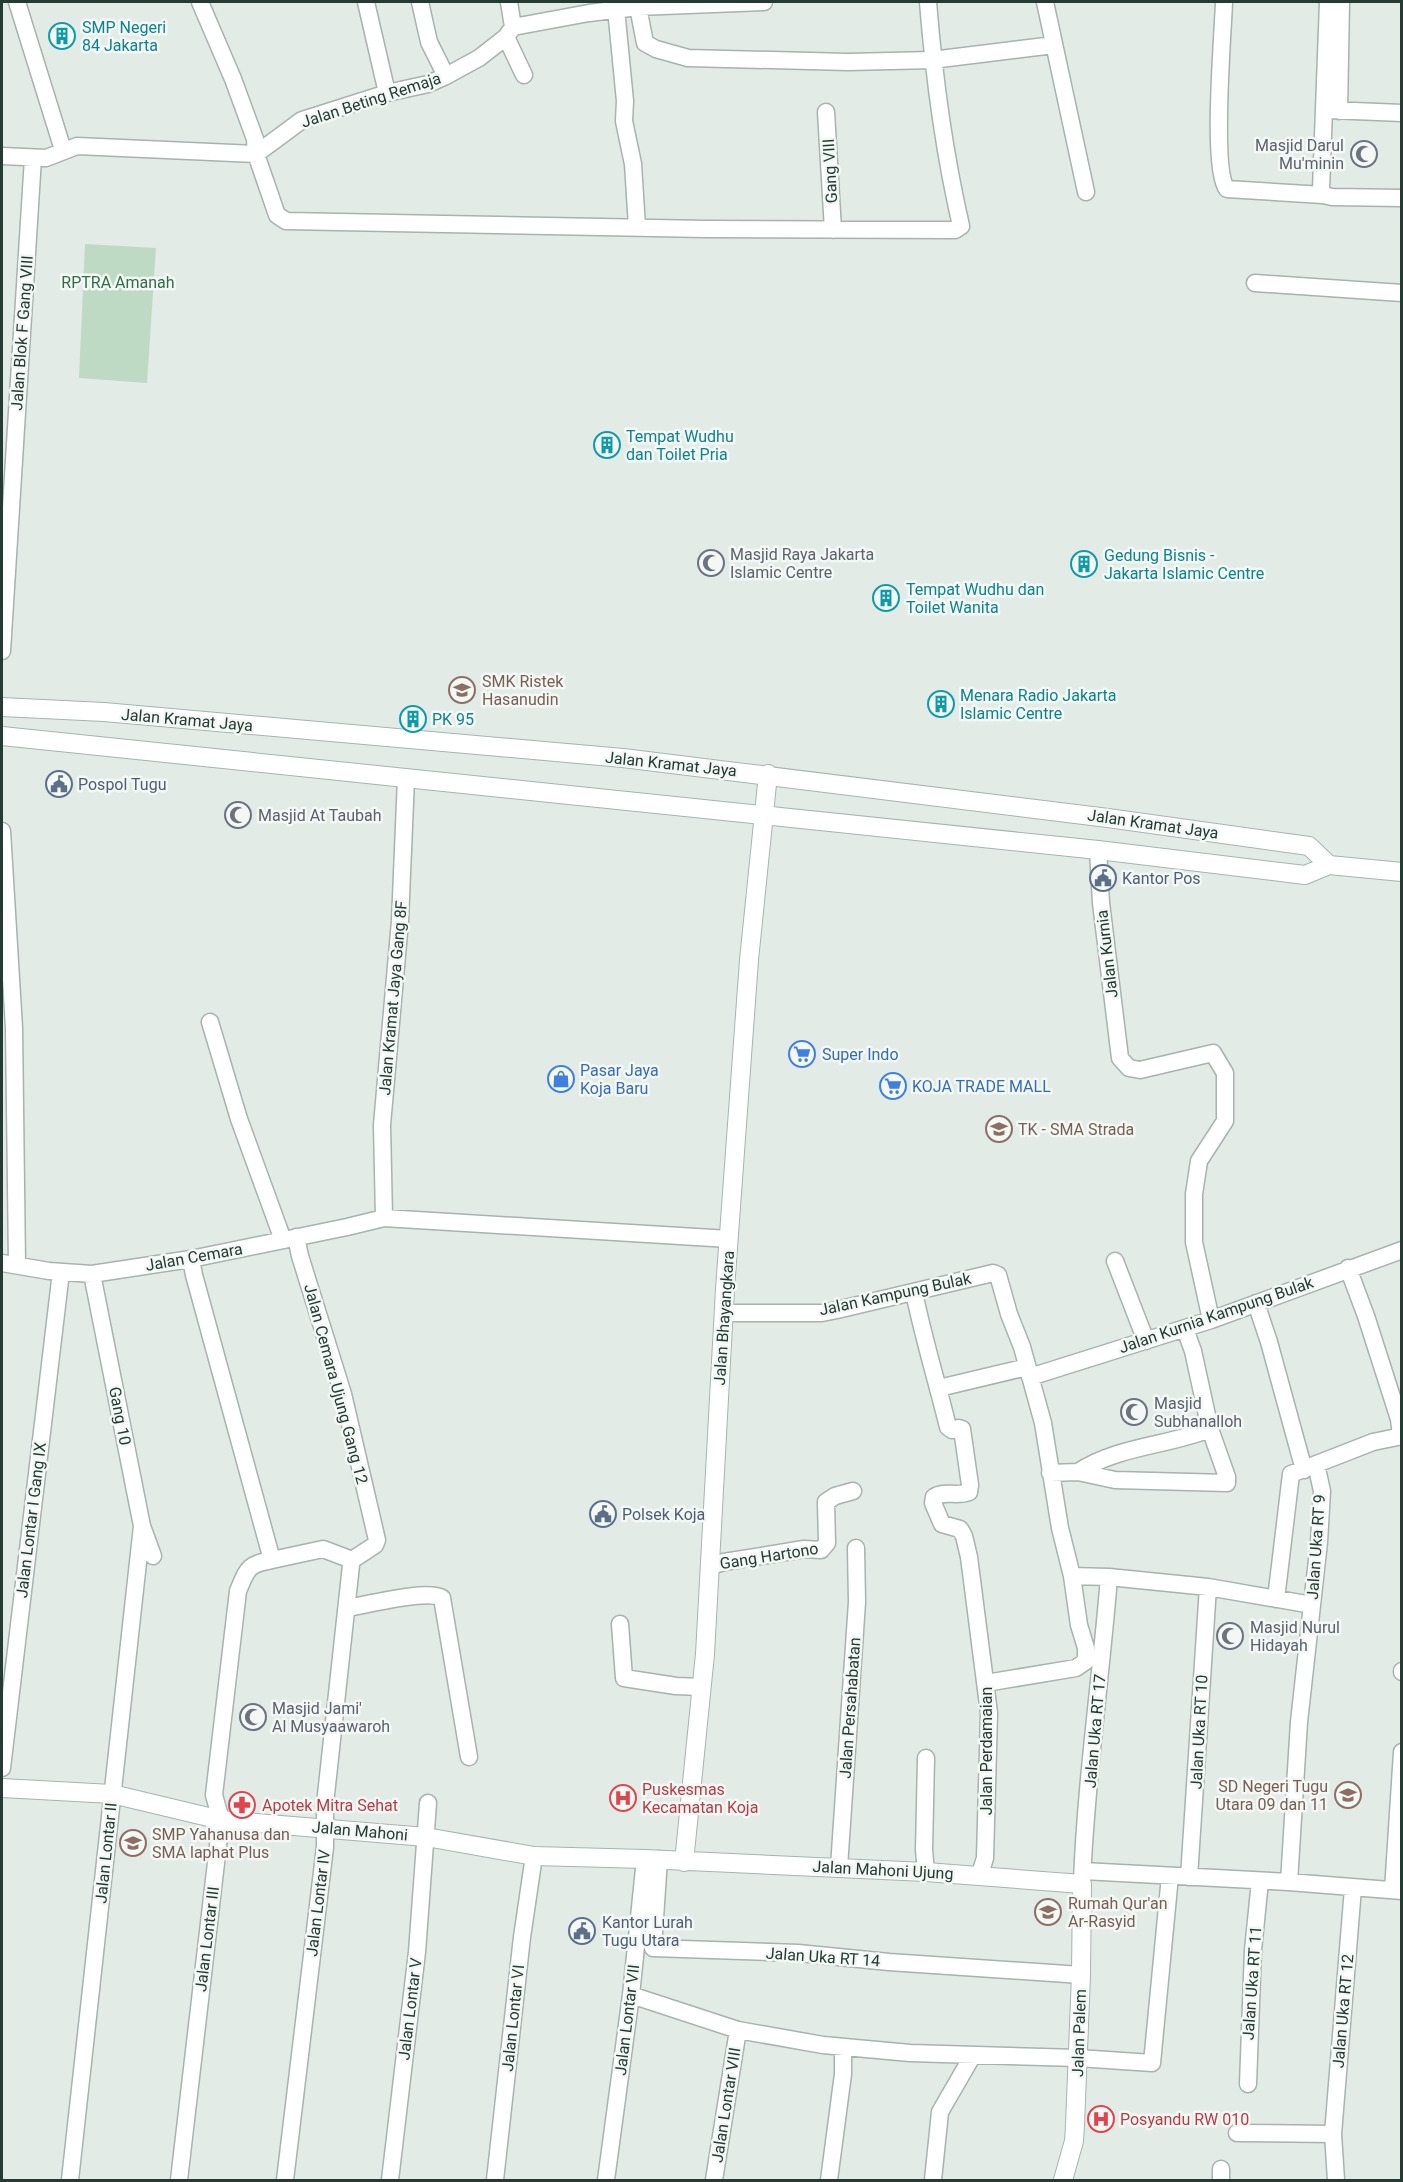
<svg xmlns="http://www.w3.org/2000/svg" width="1403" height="2182" viewBox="0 0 1403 2182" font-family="Roboto,sans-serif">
<rect width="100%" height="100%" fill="#e3ebe7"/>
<path fill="#bedac5" d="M85 244 156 248 147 383 79 378Z"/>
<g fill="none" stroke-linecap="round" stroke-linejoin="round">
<defs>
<path id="street" d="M17 2 63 150
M200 2 233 79 255 139 256 154 302 120 387 93 428 84 446 76 479 58 506 37 513 27 589 13 638 7 764 2
M366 2 387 93
M420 2 429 42 446 76
M509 2 513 27
M1045 2 1086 192
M1224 2C1223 34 1211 170 1227 189L1323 195 1332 197 1402 198
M638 7 645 43 656 49 688 58 848 62 932 60 1054 45
M616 9 625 101 624 121 633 164 637 227
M506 37 524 75
M1330 110 1402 113
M1339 111 1341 2
M826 112 833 230
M2 156 46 158 77 146 256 154 277 215 286 221 706 229 955 230 961 226C944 152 934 77 928 2
M1323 195 1321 189 1328 2
M1255 283 1402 293
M2 651 33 158
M2 831 14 1028 17 1265
M1098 850 1101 903 1120 1058 1129 1068 1140 1070 1213 1053 1225 1073V1121L1199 1161 1194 1194V1242L1211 1320
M210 1022 239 1119 283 1240
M384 1218 382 1125 400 921 406 778
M1115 1261 1146 1341
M2 1263 49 1271 92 1274 191 1259 347 1227 384 1218 729 1239
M1348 1268 1366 1316 1399 1419 1401 1436
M92 1274 142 1526 153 1556
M914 1292C923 1337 937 1382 948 1427L952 1430 959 1428 962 1429 970 1485 969 1492C957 1497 944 1490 934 1497L933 1503 942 1524 960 1529 964 1536 969 1557 989 1713 985 1858 980 1874
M1256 1303 1269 1342 1304 1470
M724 1313H822L837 1310 993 1273 998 1275 1009 1314 1022 1347 1043 1423 1060 1528 1072 1576 1079 1625 1086 1648V1661L1076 1668 986 1683
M1030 1377 1211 1320 1402 1250
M939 1388 1027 1367
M1078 1472C1118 1446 1167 1446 1210 1429
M1050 1473 1078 1472 1115 1480 1227 1483V1477L1210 1429 1193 1351 1185 1329
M272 1560 323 1549 352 1560
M710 1566 724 1562 804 1549 821 1550 827 1543 826 1502 835 1496 853 1491
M1072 1576 1109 1577 1208 1587 1312 1605
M1276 1599 1291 1474 1373 1442 1402 1436
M347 1608C366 1605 427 1589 442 1598L469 1757
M620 1624 624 1678 676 1686 701 1687
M1402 1671V1672
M926 1758 924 1850 926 1872
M2 1768 61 1272
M659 1859 653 1948 798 1953 889 1962 1081 1975
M839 1867 857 1602 856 1548
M1083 1871 1289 1882 1402 1891
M1189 1877 1208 1587
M1082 1881C1086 1779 1101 1678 1109 1577
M1289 1882 1299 1722 1319 1542 1322 1491 1316 1464
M1393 1890 1402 1752
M631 1995 738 2030 823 2045 910 2053 1078 2058 1152 2063 1170 1876
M1248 2084 1253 1950 1260 1881
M1237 2133 1333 2134
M1221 2169V2180
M70 2180 142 1526
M179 2180 221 1820 214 1795 238 1591C247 1570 247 1564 272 1560L194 1275 191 1259
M285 2180 325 1847V1804L351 1565 352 1560 375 1545 377 1540 343 1394 300 1256 296 1237
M390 2180 417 1952 428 1803
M495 2180 522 1937 534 1856
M606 2180 631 1995 645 1859
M714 2180 738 2030
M829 2180 843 2074V2047
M933 2180 940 2112 973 2055
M1336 2180 1333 2134 1353 1888"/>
<path id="secondary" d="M2 707 104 712 623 758 1108 818 1309 846 1329 865
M2 736 1098 850 1305 875 1329 865 1402 872
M2 1788 112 1794 221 1820 426 1837 534 1856 645 1859 926 1872 1082 1884 1081 1975 1075 2125 1074 2141 1063 2180
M684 1862 705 1654 725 1289 749 960 768 774"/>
</defs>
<use href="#street" stroke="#a6b3ae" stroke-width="19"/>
<use href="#secondary" stroke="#a2b6af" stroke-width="20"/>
<use href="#street" stroke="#fff" stroke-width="16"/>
<use href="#secondary" stroke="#fff" stroke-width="18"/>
</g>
<defs>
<symbol id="building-ring" viewBox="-11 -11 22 22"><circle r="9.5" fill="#f3f8f5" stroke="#0f9aa8" stroke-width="1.5"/><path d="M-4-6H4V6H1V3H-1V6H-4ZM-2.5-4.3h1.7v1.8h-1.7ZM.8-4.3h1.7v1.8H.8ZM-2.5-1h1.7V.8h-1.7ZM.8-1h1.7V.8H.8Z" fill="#0f9aa8"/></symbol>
<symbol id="mosque-ring" viewBox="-11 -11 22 22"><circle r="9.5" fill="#f3f8f5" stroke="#6b7280" stroke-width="1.5"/><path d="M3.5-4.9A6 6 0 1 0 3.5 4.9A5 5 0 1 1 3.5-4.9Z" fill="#6b7280"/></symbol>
<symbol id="school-ring" viewBox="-11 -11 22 22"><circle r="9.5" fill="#f3f8f5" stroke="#8d6e63" stroke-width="1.5"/><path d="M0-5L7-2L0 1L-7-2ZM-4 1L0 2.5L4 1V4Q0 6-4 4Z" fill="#8d6e63"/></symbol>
<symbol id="civic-ring" viewBox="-11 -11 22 22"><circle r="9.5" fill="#f3f8f5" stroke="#5c6f8a" stroke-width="1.5"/><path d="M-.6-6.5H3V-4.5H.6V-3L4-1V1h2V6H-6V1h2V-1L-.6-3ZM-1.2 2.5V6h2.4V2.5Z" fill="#5c6f8a"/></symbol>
<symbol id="supermarket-ring" viewBox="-11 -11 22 22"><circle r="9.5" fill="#f3f8f5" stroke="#3f7fe0" stroke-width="1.5"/><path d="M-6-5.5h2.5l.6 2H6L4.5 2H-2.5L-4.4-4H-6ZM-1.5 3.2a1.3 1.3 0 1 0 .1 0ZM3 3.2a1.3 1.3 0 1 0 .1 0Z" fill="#3f7fe0"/></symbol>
<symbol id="shop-ring" viewBox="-11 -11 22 22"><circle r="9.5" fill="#f3f8f5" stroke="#3f7fe0" stroke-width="1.5"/><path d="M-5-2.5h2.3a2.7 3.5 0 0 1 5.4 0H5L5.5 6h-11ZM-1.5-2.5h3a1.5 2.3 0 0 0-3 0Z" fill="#3f7fe0"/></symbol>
<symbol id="hospital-ring" viewBox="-11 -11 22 22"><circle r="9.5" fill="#f3f8f5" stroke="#e0444e" stroke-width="1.5"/><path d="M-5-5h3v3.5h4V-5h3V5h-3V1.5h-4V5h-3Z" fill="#e0444e"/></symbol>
<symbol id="pharmacy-ring" viewBox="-11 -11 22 22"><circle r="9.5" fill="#f3f8f5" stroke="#e0444e" stroke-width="1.5"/><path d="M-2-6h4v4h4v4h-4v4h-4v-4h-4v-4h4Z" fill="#e0444e"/></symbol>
</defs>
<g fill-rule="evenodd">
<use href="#building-ring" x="47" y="21" width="30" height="30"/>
<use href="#mosque-ring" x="1349" y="139" width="30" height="30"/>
<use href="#building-ring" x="592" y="430" width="30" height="30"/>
<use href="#mosque-ring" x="696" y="548" width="30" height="30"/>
<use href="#building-ring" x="1069" y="549" width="30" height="30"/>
<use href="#building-ring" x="871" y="583" width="30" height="30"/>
<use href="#school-ring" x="447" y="675" width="30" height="30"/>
<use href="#building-ring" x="926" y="689" width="30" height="30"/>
<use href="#building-ring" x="398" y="704" width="30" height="30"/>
<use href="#civic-ring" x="44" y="769" width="30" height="30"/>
<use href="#mosque-ring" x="223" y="800" width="30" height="30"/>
<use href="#civic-ring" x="1088" y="863" width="30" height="30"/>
<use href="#supermarket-ring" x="787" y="1039" width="30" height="30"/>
<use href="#shop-ring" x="546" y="1064" width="30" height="30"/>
<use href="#supermarket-ring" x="878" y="1071" width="30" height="30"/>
<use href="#school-ring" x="984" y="1114" width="30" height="30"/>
<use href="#mosque-ring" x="1119" y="1397" width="30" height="30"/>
<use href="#civic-ring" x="588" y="1499" width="30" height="30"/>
<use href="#mosque-ring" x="1215" y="1621" width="30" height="30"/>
<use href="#mosque-ring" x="238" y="1702" width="30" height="30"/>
<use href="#school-ring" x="1333" y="1780" width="30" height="30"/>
<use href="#hospital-ring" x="608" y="1783" width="30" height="30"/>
<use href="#pharmacy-ring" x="227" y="1790" width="30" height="30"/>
<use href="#school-ring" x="118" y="1828" width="30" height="30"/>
<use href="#school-ring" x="1033" y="1897" width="30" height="30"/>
<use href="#civic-ring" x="567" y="1916" width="30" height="30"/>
<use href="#hospital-ring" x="1086" y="2104" width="30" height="30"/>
</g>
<g text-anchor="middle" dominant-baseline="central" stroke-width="5" stroke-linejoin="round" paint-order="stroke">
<g font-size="16" fill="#0d838f" stroke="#f3f8f5" text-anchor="start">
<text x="82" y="27">SMP Negeri<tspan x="82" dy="18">84 Jakarta</tspan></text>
<text x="626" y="436">Tempat Wudhu<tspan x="626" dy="18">dan Toilet Pria</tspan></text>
<text x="1104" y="555">Gedung Bisnis -<tspan x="1104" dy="18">Jakarta Islamic Centre</tspan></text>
<text x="906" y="589">Tempat Wudhu dan<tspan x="906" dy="18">Toilet Wanita</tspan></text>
<text x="960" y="695">Menara Radio Jakarta<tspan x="960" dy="18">Islamic Centre</tspan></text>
<text x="432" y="719">PK 95</text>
</g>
<g font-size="16" fill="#243b34" stroke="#f3f8f5">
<text transform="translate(371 100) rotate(-18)">Jalan Beting Remaja</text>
<text transform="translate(830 171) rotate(-93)">Gang VIII</text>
<text transform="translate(22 333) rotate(-86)">Jalan Blok F Gang VIII</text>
<text transform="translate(187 720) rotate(5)">Jalan Kramat Jaya</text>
<text transform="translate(671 764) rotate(6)">Jalan Kramat Jaya</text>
<text transform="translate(1153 824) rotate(8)">Jalan Kramat Jaya</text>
<text transform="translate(1107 954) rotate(-97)">Jalan Kurnia</text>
<text transform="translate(393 998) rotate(-85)">Jalan Kramat Jaya Gang 8F</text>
<text transform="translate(194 1257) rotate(-10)">Jalan Cemara</text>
<text transform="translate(895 1294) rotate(-12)">Jalan Kampung Bulak</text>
<text transform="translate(1216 1315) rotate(-19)">Jalan Kurnia Kampung Bulak</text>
<text transform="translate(724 1318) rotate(-86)">Jalan Bhayangkara</text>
<text transform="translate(336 1384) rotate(75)">Jalan Cemara Ujung Gang 12</text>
<text transform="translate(120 1416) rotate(79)">Gang 10</text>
<text transform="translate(31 1520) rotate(-83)">Jalan Lontar I Gang IX</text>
<text transform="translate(1316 1547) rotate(-86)">Jalan Uka RT 9</text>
<text transform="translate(769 1556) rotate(-9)">Gang Hartono</text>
<text transform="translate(850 1708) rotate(-86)">Jalan Persahabatan</text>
<text transform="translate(1095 1731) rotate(-85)">Jalan Uka RT 17</text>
<text transform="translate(1199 1732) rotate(-87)">Jalan Uka RT 10</text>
<text transform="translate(986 1751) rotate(-90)">Jalan Perdamaian</text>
<text transform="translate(360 1831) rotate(5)">Jalan Mahoni</text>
<text transform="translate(106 1853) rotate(-84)">Jalan Lontar II</text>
<text transform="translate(883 1870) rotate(3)">Jalan Mahoni Ujung</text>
<text transform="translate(318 1903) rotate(-83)">Jalan Lontar IV</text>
<text transform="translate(207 1939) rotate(-83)">Jalan Lontar III</text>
<text transform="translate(823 1957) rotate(4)">Jalan Uka RT 14</text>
<text transform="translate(1252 1983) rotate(-86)">Jalan Uka RT 11</text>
<text transform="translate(410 2009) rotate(-83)">Jalan Lontar V</text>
<text transform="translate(1343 2011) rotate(-85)">Jalan Uka RT 12</text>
<text transform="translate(513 2018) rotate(-84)">Jalan Lontar VI</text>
<text transform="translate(627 2020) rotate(-83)">Jalan Lontar VII</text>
<text transform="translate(1079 2033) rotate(-88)">Jalan Palem</text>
<text transform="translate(726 2105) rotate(-81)">Jalan Lontar VIII</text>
</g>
<g font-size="16" fill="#5b616d" stroke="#f3f8f5" text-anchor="start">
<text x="1344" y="145" text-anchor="end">Masjid Darul<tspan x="1344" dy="18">Mu'minin</tspan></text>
<text x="730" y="554">Masjid Raya Jakarta<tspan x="730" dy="18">Islamic Centre</tspan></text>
<text x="258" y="815">Masjid At Taubah</text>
<text x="1154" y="1403">Masjid<tspan x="1154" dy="18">Subhanalloh</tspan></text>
<text x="1250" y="1627">Masjid Nurul<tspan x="1250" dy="18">Hidayah</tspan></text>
<text x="272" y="1708">Masjid Jami'<tspan x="272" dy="18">Al Musyaawaroh</tspan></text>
</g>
<g font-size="16" fill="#336d48" stroke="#f3f8f5">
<text x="118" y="282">RPTRA Amanah</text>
</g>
<g font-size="16" fill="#785e54" stroke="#f3f8f5" text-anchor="start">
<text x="482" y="681">SMK Ristek<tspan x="482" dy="18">Hasanudin</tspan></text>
<text x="1018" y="1129">TK - SMA Strada</text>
<text x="1328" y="1786" text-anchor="end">SD Negeri Tugu<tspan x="1328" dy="18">Utara 09 dan 11</tspan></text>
<text x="152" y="1834">SMP Yahanusa dan<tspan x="152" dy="18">SMA laphat Plus</tspan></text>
<text x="1068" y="1903">Rumah Qur'an<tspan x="1068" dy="18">Ar-Rasyid</tspan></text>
</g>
<g font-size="16" fill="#4e5e75" stroke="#f3f8f5" text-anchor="start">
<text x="78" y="784">Pospol Tugu</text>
<text x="1122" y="878">Kantor Pos</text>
<text x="622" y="1514">Polsek Koja</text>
<text x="602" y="1922">Kantor Lurah<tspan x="602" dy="18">Tugu Utara</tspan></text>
</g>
<g font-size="16" fill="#366cbe" stroke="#f3f8f5" text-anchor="start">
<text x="822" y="1054">Super Indo</text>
<text x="580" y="1070">Pasar Jaya<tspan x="580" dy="18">Koja Baru</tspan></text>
<text x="912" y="1086">KOJA TRADE MALL</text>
</g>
<g font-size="16" fill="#be3a42" stroke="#f3f8f5" text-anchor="start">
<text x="642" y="1789">Puskesmas<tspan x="642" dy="18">Kecamatan Koja</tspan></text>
<text x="262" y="1805">Apotek Mitra Sehat</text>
<text x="1120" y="2119">Posyandu RW 010</text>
</g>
</g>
<rect width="1403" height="2182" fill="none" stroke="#243b34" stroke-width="6"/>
</svg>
